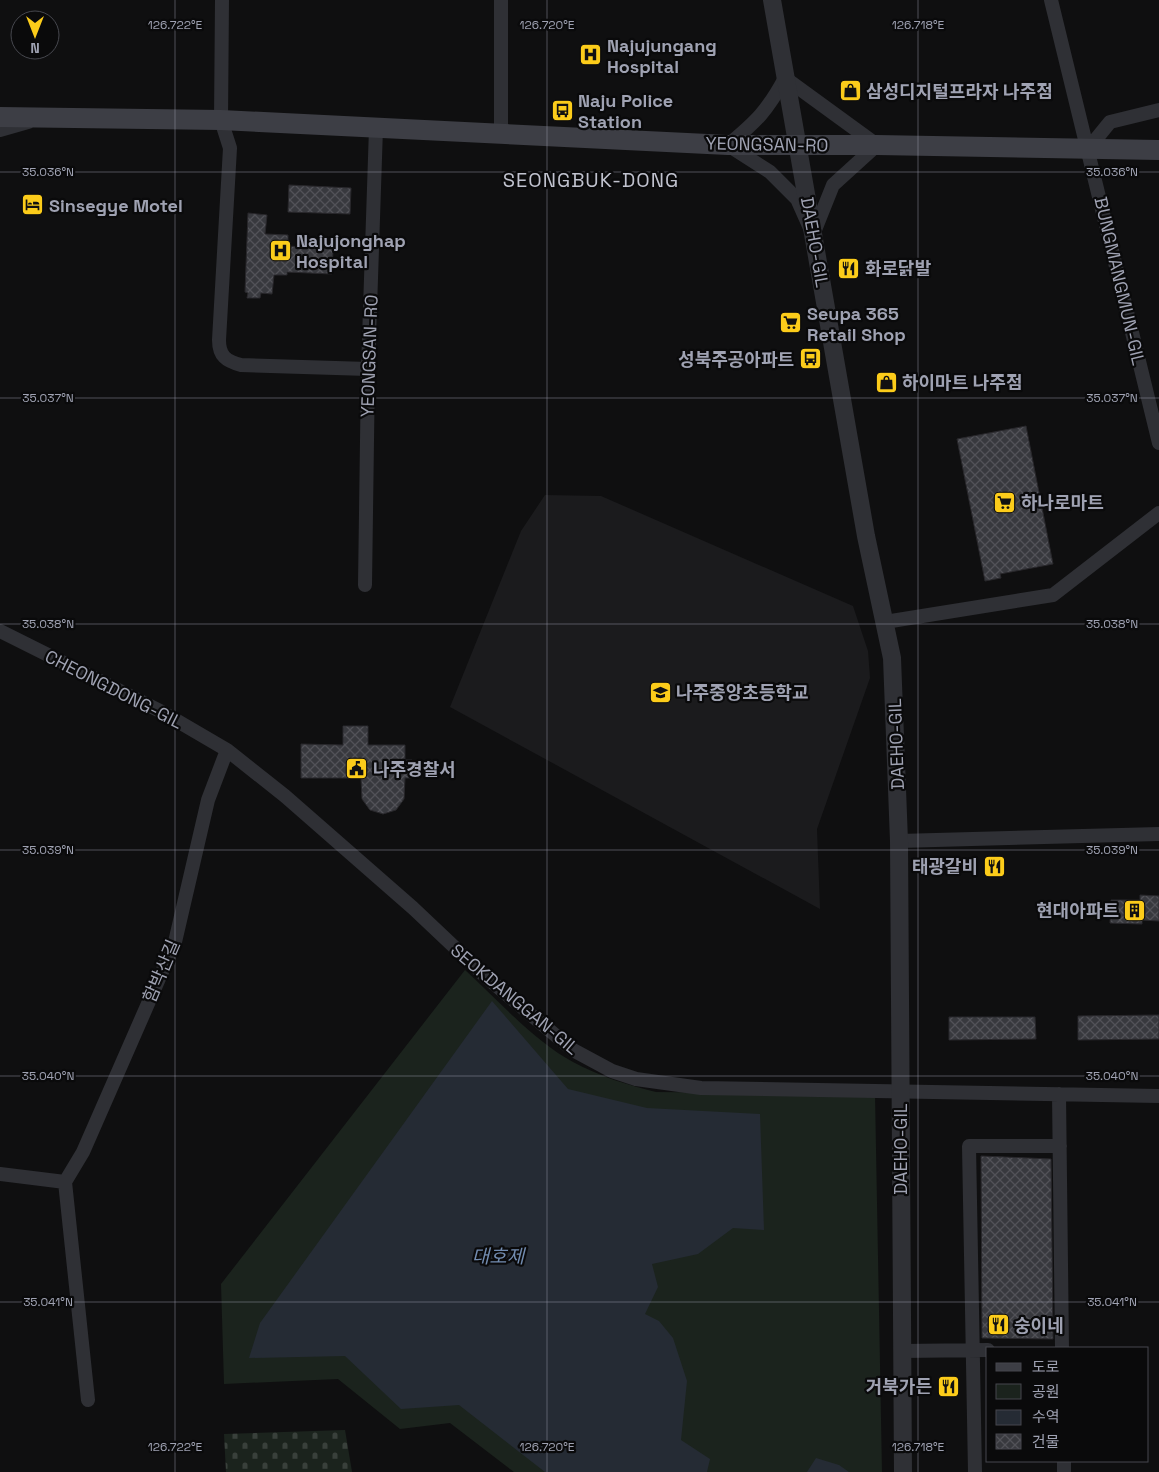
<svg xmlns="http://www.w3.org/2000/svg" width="1159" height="1472" viewBox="0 0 1159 1472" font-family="'Space Grotesk','Noto Sans KR',sans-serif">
<defs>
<pattern id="cemetery-stones" width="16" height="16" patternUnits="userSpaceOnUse" patternTransform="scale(1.25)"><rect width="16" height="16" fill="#1b231d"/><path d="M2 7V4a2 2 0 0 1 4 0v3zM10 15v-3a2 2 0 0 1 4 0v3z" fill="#39403b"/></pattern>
<pattern id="building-cross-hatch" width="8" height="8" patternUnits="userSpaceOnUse" patternTransform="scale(1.25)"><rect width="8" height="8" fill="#38393e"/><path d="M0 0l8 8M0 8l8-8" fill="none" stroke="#525258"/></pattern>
</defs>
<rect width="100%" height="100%" fill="#0f0f10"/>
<path fill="#1b1b1d" d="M545 495 601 496 853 606 868 651 870 678 817 829 820 909 450 707 521 531Z"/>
<path fill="#1b231d" d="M465 970C497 999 534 1041 573 1062 599 1076 627 1085 656 1092L875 1094 882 1472H514L450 1423 400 1429 338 1379 224 1384 221 1284Z"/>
<path fill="url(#cemetery-stones)" d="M345 1430 352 1472H226L224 1434Z"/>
<path fill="#252b34" d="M492 1001 568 1089 647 1108 760 1114 764 1230 733 1228 698 1254 652 1264 658 1287 645 1314 659 1321 673 1338 687 1381 681 1440 710 1459 707 1472H545L459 1405 401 1409 345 1356 249 1358 260 1323Z
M816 1458 839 1465 849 1472H807Z"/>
<path fill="url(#building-cross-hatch)" stroke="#29282c" d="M289 185 351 188 350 214 288 212Z
M248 213 267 215 265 234 288 235V246L333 249 332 274 287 272V275H274L272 294 261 293 260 298H247L248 293 245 292Z
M1026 426 1053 564 1000 574 1001 578 985 581 957 439Z
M343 726H368V745H405V760H412V778H405L404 799 396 810 383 814 370 810 362 799 361 778H301V744L343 745Z
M1140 895 1159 896V921L1142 920V924L1110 923 1111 900H1140Z
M1159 1015V1039L1078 1040V1016Z
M949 1017H1035L1036 1039 949 1040Z
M981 1156 1051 1159 1053 1339 982 1338Z"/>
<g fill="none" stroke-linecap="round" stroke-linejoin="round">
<path stroke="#2f3035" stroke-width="14" d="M222 0 221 120 230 148 219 340C219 356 226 361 241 365L368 369
M501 0V134
M1051 0 1159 443
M785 78 877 145 833 185 813 235 797 199 770 172 728 145C757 121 767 111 785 78Z
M0 130 28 122
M1088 149 1110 122 1159 110
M365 585 368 369 376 128
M885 622 1053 595 1159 513
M0 631 162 712 227 750 285 796 413 908 486 977 573 1050 612 1071 636 1079 701 1088 1159 1096
M899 841 1159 834
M1059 1094 1062 1348
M0 1174 65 1182 88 1400
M65 1182 83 1152 175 942 208 800 227 750
M902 1351 988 1350
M1064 1461V1472
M975 1472 969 1146H1060"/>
<path stroke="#2f3035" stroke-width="18" d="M772 0 866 536 892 658 899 841 903 1472"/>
<path stroke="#3d3e45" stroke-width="20" d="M0 117 221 120 728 145H877L1159 150"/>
</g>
<path fill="none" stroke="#9fa2b2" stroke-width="1" stroke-opacity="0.45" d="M175 0V1472M547 0V1472M918 0V1472M0 172H1159M0 398H1159M0 624H1159M0 850H1159M0 1076H1159M0 1302H1159"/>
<defs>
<symbol id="hospital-square" viewBox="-11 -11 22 22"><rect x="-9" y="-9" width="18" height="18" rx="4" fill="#fccc1a" stroke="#0a0a0b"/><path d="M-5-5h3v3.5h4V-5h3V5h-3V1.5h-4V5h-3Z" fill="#111"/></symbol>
<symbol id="shop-square" viewBox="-11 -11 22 22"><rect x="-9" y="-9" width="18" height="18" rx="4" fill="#fccc1a" stroke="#0a0a0b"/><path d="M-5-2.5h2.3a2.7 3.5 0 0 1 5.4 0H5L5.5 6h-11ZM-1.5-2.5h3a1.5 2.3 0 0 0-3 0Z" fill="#111"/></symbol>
<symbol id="bus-square" viewBox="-11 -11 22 22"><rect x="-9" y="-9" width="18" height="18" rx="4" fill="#fccc1a" stroke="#0a0a0b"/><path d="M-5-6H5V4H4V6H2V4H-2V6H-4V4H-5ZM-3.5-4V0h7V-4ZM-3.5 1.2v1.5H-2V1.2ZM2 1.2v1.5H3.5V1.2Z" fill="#111"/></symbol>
<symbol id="hotel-square" viewBox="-11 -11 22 22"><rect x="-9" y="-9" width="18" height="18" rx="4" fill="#fccc1a" stroke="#0a0a0b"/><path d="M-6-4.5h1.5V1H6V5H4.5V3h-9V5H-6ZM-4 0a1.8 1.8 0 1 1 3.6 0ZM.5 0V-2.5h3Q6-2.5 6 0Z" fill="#111"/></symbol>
<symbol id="restaurant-square" viewBox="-11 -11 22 22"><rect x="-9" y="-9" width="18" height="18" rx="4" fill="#fccc1a" stroke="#0a0a0b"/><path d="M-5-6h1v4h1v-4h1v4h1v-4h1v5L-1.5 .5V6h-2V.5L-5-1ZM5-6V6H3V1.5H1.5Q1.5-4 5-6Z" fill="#111"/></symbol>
<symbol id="supermarket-square" viewBox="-11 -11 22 22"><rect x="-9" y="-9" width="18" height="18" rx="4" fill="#fccc1a" stroke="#0a0a0b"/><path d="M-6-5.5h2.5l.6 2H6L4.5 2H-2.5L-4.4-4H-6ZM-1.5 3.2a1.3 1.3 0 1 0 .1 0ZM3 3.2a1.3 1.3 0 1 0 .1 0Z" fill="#111"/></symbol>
<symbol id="school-square" viewBox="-11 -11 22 22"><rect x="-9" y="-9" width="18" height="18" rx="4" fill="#fccc1a" stroke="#0a0a0b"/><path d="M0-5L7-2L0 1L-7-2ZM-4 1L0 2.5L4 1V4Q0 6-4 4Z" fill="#111"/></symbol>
<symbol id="civic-square" viewBox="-11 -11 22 22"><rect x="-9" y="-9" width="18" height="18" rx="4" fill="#fccc1a" stroke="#0a0a0b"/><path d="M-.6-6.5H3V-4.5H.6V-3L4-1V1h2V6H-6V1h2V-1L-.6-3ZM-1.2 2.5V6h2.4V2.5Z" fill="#111"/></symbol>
<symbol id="building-square" viewBox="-11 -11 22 22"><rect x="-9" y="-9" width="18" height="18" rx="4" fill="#fccc1a" stroke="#0a0a0b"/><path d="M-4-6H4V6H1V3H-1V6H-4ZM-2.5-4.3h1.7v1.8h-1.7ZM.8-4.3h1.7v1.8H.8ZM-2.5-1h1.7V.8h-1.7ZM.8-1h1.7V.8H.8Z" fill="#111"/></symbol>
</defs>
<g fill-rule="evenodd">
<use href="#hospital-square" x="578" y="42" width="25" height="25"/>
<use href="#shop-square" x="838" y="78" width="25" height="25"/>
<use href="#bus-square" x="550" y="98" width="25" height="25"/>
<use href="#hotel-square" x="20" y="192" width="25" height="25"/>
<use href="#hospital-square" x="268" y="238" width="25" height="25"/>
<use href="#restaurant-square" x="836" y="256" width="25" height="25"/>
<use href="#supermarket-square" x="778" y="310" width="25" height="25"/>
<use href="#bus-square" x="798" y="346" width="25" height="25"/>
<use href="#shop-square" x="874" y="370" width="25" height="25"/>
<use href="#supermarket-square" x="992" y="490" width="25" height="25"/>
<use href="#school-square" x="648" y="680" width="25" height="25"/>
<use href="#civic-square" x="344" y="756" width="25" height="25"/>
<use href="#restaurant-square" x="982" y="854" width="25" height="25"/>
<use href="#building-square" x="1122" y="898" width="25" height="25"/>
<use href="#restaurant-square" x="986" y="1312" width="25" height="25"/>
<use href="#restaurant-square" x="936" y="1374" width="25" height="25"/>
</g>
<g text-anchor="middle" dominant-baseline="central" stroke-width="4.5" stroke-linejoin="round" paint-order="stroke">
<g font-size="18" font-weight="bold" fill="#9fa2b2" stroke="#0a0a0b" text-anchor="start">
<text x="607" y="45">Najujungang<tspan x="607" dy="21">Hospital</tspan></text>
<text x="866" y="91">삼성디지털프라자 나주점</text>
<text x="578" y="100">Naju Police<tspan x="578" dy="21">Station</tspan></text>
<text x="49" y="205">Sinsegye Motel</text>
<text x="296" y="240">Najujonghap<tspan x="296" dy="21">Hospital</tspan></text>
<text x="865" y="268">화로닭발</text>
<text x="807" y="313">Seupa 365<tspan x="807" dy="21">Retail Shop</tspan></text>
<text x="794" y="359" text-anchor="end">성북주공아파트</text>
<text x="902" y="382">하이마트 나주점</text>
<text x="1021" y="502">하나로마트</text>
<text x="676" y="692">나주중앙초등학교</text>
<text x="373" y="769">나주경찰서</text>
<text x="978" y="866" text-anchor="end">태광갈비</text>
<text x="1119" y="910" text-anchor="end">현대아파트</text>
<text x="1014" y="1325">숭이네</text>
<text x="932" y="1386" text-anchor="end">거북가든</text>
</g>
<g font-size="18" fill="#9fa2b2" stroke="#0a0a0b">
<text transform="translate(767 144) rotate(1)">YEONGSAN-RO</text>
<text transform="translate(815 242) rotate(80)">DAEHO-GIL</text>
<text transform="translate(1120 281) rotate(77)">BUNGMANGMUN-GIL</text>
<text transform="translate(369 356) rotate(-88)">YEONGSAN-RO</text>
<text transform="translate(114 689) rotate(27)">CHEONGDONG-GIL</text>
<text transform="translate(896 744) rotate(-92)">DAEHO-GIL</text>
<text transform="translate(161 971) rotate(-67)">함박산길</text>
<text transform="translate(515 999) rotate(40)">SEOKDANGGAN-GIL</text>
<text transform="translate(900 1149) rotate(-90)">DAEHO-GIL</text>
</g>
<g font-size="19" font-style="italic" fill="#728cb0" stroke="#0a0a0b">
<text x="498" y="1256">대호제</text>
</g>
<g font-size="20" letter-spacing="1" fill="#c0c2ce" stroke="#0a0a0b">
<text x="591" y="180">SEONGBUK-DONG</text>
</g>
</g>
<g font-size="12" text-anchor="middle" fill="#9fa2b2" stroke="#0a0a0b" stroke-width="4.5" stroke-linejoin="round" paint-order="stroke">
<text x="175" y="29">126.722°E</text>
<text x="547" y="29">126.720°E</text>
<text x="918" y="29">126.718°E</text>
<text x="1112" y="176">35.036°N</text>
<text x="48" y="176">35.036°N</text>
<text x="1112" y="402">35.037°N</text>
<text x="48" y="402">35.037°N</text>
<text x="1112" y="628">35.038°N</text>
<text x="48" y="628">35.038°N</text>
<text x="1112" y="854">35.039°N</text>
<text x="48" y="854">35.039°N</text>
<text x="1112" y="1080">35.040°N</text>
<text x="48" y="1080">35.040°N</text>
<text x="1112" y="1306">35.041°N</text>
<text x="48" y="1306">35.041°N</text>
<text x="175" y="1451">126.722°E</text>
<text x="547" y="1451">126.720°E</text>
<text x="918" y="1451">126.718°E</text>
</g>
<rect x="986" y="1347" width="162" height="115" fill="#0a0a0b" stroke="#46474e"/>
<rect x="996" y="1363" width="25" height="8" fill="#3d3e45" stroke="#46474e"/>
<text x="1032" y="1372" font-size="15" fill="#9fa2b2">도로</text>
<rect x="996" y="1384" width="25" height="15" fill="#1b231d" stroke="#46474e"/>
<text x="1032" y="1397" font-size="15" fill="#9fa2b2">공원</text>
<rect x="996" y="1410" width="25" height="15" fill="#252b34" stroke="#46474e"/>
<text x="1032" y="1422" font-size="15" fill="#9fa2b2">수역</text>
<rect x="996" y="1434" width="25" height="15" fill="url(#building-cross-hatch)" stroke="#46474e"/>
<text x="1032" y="1447" font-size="15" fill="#9fa2b2">건물</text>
<g transform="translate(35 35) rotate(180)"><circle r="24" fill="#0a0a0b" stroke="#46474e"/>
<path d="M0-4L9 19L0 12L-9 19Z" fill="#fccc1a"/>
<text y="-8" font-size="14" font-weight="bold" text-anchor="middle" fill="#9fa2b2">N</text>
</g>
</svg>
